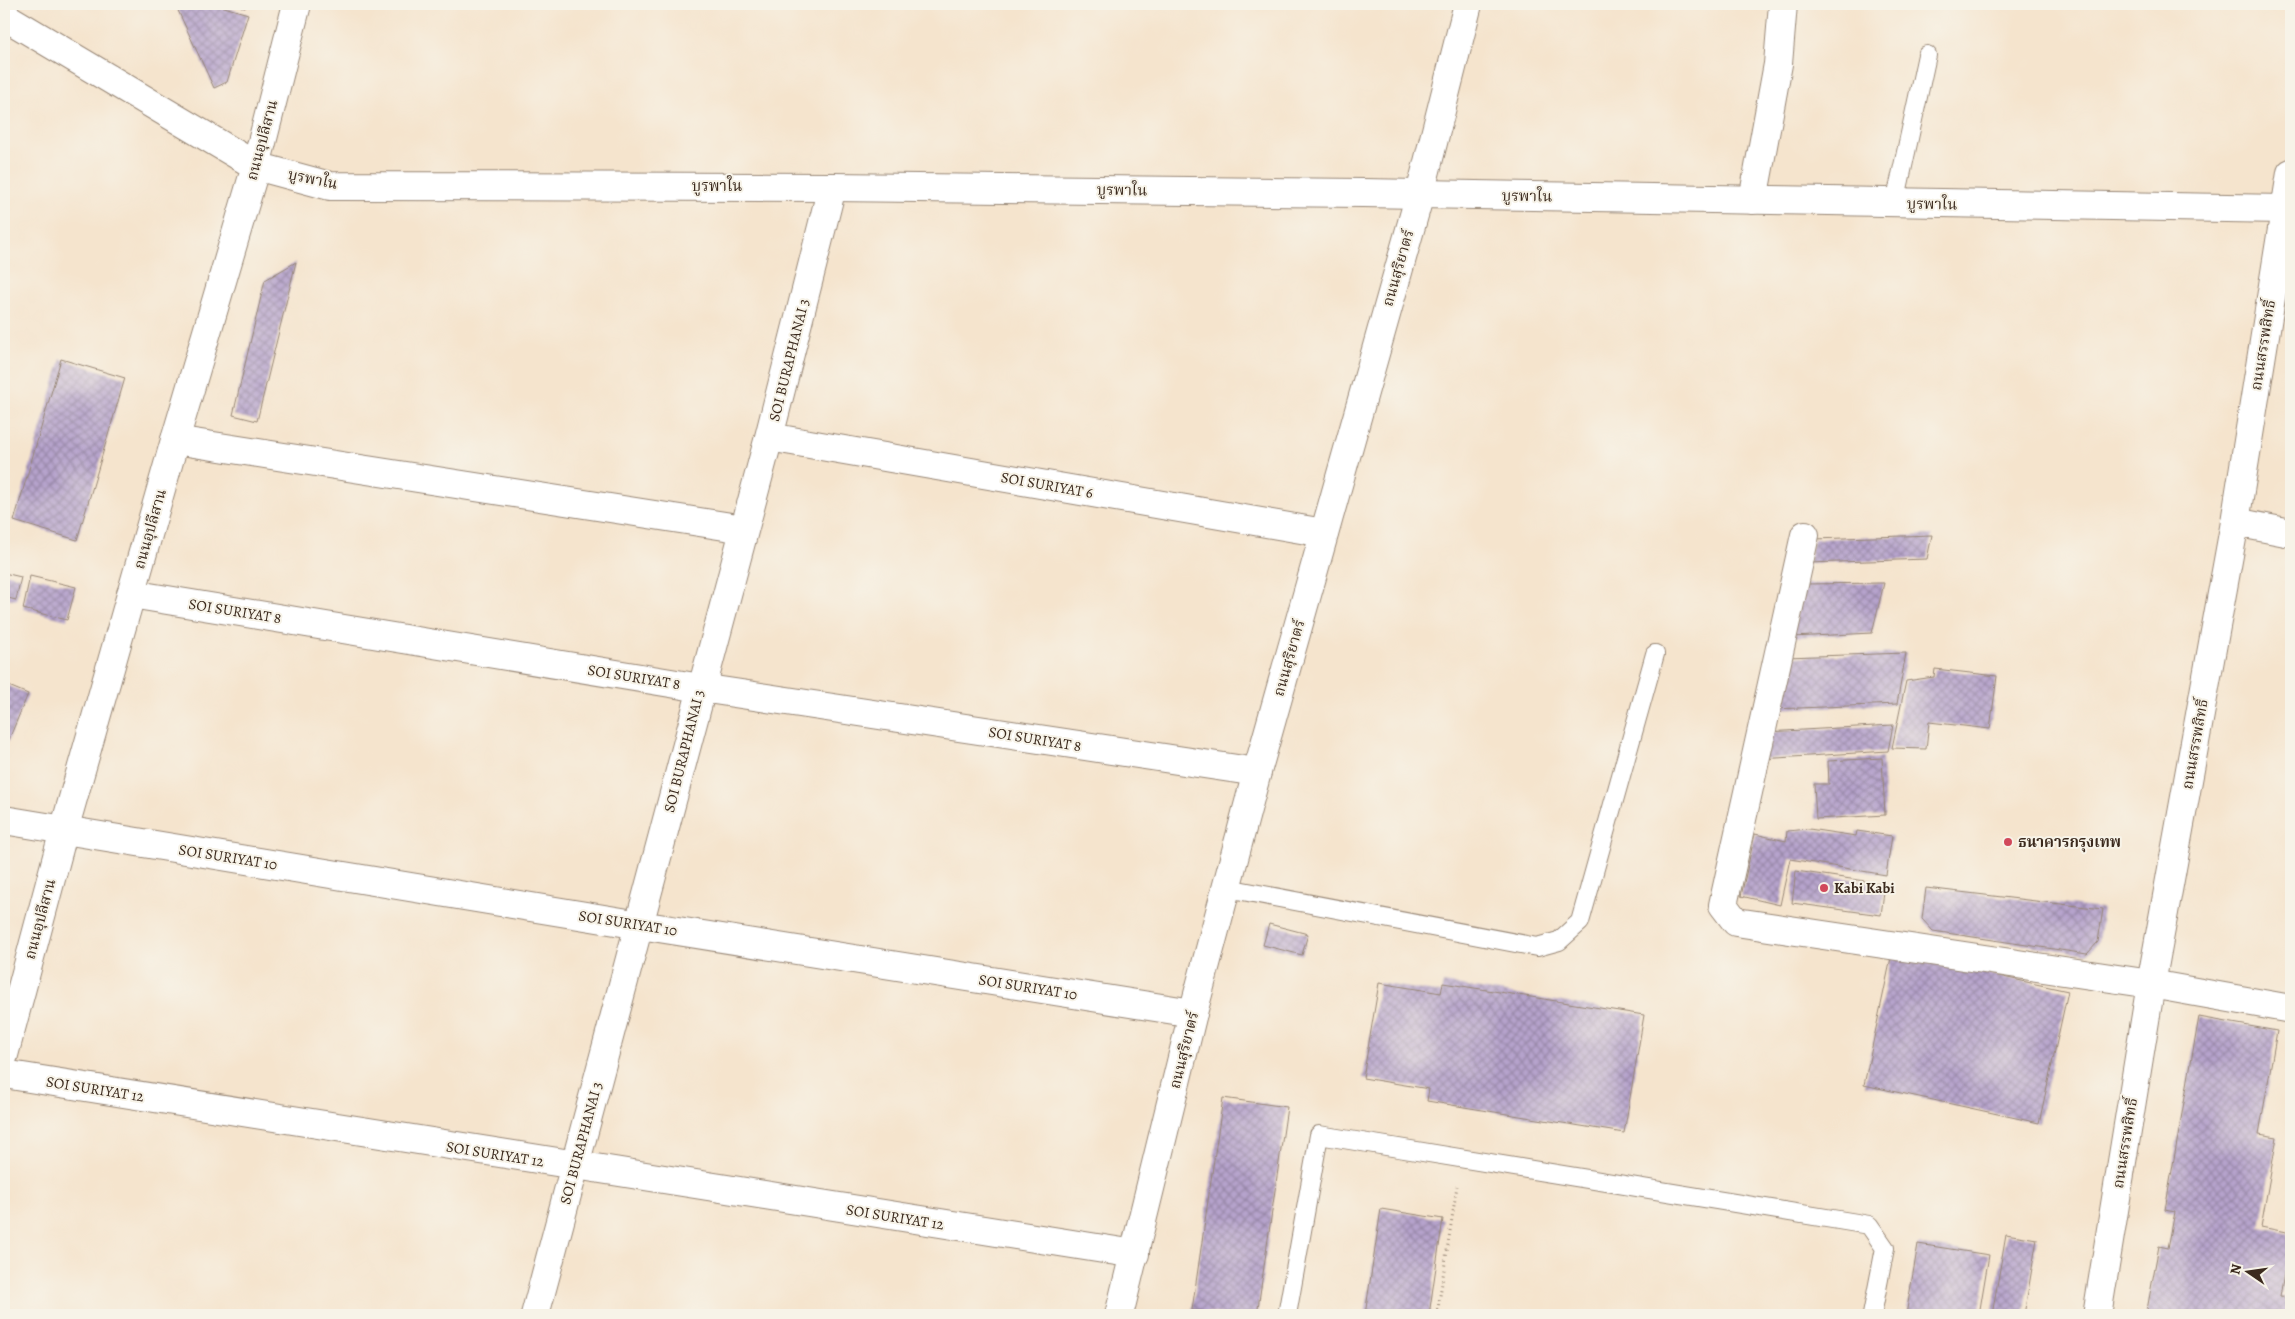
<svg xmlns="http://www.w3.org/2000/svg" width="2295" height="1319" viewBox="0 0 2295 1319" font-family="Alegreya,'Noto Serif Thai',serif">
<defs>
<pattern id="building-cross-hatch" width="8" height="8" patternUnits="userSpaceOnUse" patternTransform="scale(1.25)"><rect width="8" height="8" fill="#b6a3cc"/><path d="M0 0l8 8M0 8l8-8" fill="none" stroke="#9585a5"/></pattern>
</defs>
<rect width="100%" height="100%" fill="#f7f3e8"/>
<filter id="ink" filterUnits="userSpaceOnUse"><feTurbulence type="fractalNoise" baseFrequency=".02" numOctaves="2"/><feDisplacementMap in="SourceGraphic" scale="10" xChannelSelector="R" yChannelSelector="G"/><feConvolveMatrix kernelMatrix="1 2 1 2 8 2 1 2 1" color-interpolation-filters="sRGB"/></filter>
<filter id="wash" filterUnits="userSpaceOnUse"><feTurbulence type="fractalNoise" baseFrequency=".0096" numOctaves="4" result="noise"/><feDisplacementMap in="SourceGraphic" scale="20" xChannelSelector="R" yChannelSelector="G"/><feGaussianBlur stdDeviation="1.12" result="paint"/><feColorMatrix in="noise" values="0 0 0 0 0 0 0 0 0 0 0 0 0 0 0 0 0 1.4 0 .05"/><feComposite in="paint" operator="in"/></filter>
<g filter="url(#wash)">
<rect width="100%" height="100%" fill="#f5e4cd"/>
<g id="blocks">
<path fill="url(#building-cross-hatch)" d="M175 4H214L248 14 227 82 214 88Z
M234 4H247L245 8Z
M296 262 257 421 233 415 265 280Z
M61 359 125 378 77 540 14 521Z
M1932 535 1927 559 1808 563 1814 539Z
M4 573 21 577 16 600 4 597Z
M30 576 76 587 67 620 23 609Z
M1884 583 1872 633 1792 637 1803 584Z
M1906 653 1897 704 1774 709 1786 657Z
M1935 669 1997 676 1990 729 1929 722 1926 749 1892 748 1906 681 1934 677Z
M4 684 28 694 4 751Z
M1893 725 1888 751 1761 759 1767 732Z
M1882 758 1885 815 1816 819 1814 784H1829L1828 761Z
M1809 829 1856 836 1857 831 1892 836 1886 875 1790 859 1780 905 1741 896 1755 834 1786 841 1787 831Z
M1796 871 1885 884 1881 915 1792 903Z
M1926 888 2103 909 2098 942 2087 954 1933 931 1922 919Z
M1269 924 1308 934 1302 955 1263 945Z
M1892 953 2068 991 2039 1123 1864 1085Z
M1379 983 1441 993 1443 983 1644 1015 1624 1133 1427 1101 1429 1089 1363 1078Z
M2199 1017 2277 1031 2259 1134 2277 1137 2261 1227 2291 1233V1270L2285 1269 2280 1297 2291 1298V1315H2146L2159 1246 2168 1248 2175 1212 2165 1210Z
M1223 1098 1287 1107 1257 1315H1226L1192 1310Z
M1381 1209 1443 1219 1429 1315H1365Z
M2006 1234 2037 1239 2024 1315H1992Z
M1918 1244 1989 1255 1979 1315H1906Z"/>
</g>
</g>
<g filter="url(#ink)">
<use href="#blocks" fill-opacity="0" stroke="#988776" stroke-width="1"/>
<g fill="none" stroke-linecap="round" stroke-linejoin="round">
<defs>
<path id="service" d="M1895 203 1927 55
M1227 888 1537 947 1559 941 1580 922 1655 654
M1287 1315 1319 1135 1869 1225 1885 1248 1872 1315"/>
<path id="minor" d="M1753 200 1778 64 1783 4
M769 437 1324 533
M175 440 744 529
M2235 522 2291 533
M1805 535 1723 905 1736 922 2151 984 2291 1009
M131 594 701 688 1257 772
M4 820 640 925 1193 1013
M4 1074 1135 1254
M535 1315 769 437 832 187"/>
<path id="tertiary" d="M4 16 256 166
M1119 1315 1193 1013 1257 772 1420 194 1468 4"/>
<path id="secondary" d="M256 166 330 186 832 187 1363 193 2284 209 2291 211
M4 1055 64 830 175 440 256 166 297 4
M2097 1315 2151 984 2235 522 2291 173"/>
</defs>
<use href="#service" stroke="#988776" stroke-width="20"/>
<use href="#minor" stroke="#988776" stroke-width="30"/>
<use href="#tertiary" stroke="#988776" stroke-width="30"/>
<use href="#secondary" stroke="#988776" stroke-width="30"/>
<path stroke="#988776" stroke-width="3" stroke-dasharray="1 4" stroke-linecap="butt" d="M1437 1315 1457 1186"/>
<use href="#service" stroke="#fff" stroke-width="18"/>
<use href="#minor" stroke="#fff" stroke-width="28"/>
<use href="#tertiary" stroke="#fff" stroke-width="28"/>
<use href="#secondary" stroke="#fff" stroke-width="28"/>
</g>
</g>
<g fill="#d1495b" stroke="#f7f3e8" stroke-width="2">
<circle cx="2008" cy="842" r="5"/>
<circle cx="1824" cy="888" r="5"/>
</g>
<g text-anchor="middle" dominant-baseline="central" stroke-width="4" stroke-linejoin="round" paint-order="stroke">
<g font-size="15" fill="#3b2a1e" stroke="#f7f3e8">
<text transform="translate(262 140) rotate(-75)">ถนนอุปลีสาน</text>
<text transform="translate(313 179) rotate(12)">บูรพาใน</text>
<text x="717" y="186">บูรพาใน</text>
<text transform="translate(1122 190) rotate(1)">บูรพาใน</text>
<text transform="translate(1527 196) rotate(1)">บูรพาใน</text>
<text transform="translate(1932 204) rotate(1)">บูรพาใน</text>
<text transform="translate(1398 268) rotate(-74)">ถนนสุริยาตร์</text>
<text transform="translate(2263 345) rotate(-81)">ถนนสรรพสิทธิ์</text>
<text transform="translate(789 360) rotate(-76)">SOI BURAPHANAI 3</text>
<text transform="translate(1047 485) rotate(10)">SOI SURIYAT 6</text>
<text transform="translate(150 529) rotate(-74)">ถนนอุปลีสาน</text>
<text transform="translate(235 611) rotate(9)">SOI SURIYAT 8</text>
<text transform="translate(1289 658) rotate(-74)">ถนนสุริยาตร์</text>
<text transform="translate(634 677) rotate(9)">SOI SURIYAT 8</text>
<text transform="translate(1035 739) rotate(9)">SOI SURIYAT 8</text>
<text transform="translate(2195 744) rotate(-80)">ถนนสรรพสิทธิ์</text>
<text transform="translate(684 751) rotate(-76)">SOI BURAPHANAI 3</text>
<text transform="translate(228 857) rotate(9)">SOI SURIYAT 10</text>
<text transform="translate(40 919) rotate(-75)">ถนนอุปลีสาน</text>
<text transform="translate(628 923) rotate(9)">SOI SURIYAT 10</text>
<text transform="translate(1028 987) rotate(9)">SOI SURIYAT 10</text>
<text transform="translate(1184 1050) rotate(-76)">ถนนสุริยาตร์</text>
<text transform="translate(95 1089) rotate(9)">SOI SURIYAT 12</text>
<text transform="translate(581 1143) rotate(-75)">SOI BURAPHANAI 3</text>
<text transform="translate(2125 1143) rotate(-81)">ถนนสรรพสิทธิ์</text>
<text transform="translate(495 1154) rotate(9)">SOI SURIYAT 12</text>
<text transform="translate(895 1217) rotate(9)">SOI SURIYAT 12</text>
</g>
<g font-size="15" font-weight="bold" fill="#3b2a1e" stroke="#f7f3e8" text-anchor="start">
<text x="2018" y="842">ธนาคารกรุงเทพ</text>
<text x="1834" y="888">Kabi Kabi</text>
</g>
</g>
<rect width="2295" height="1319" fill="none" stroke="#f7f3e8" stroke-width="20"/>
<g transform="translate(2248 1272) rotate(283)" stroke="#f7f3e8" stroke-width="4" paint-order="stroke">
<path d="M0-4L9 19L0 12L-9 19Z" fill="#3b2a1e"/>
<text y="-8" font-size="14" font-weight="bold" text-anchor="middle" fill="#3b2a1e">N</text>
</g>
</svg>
